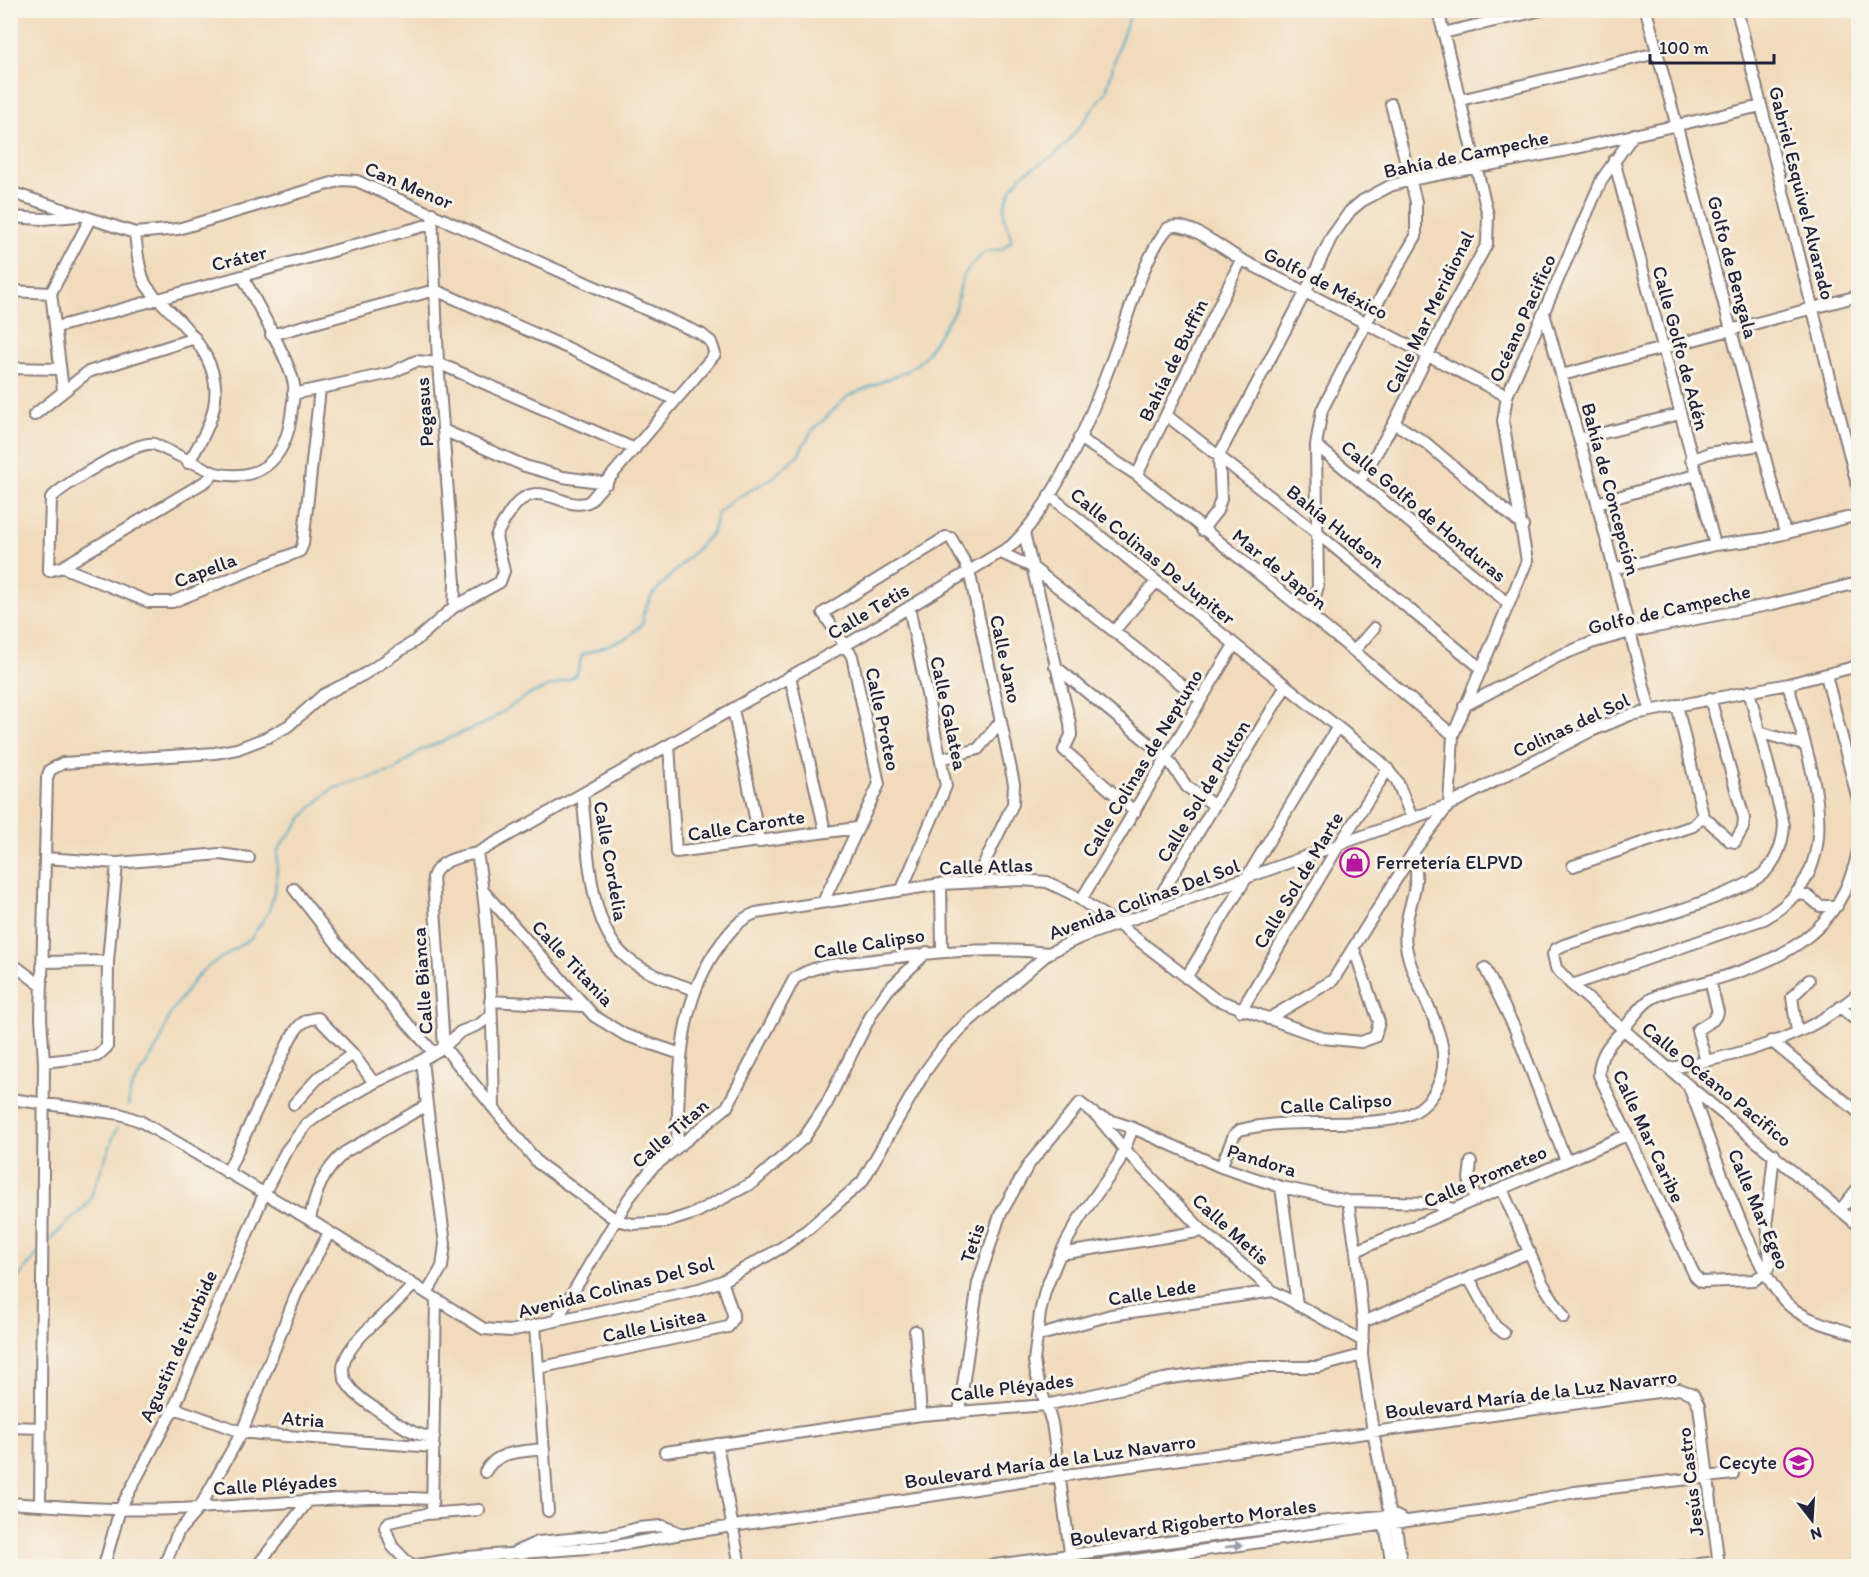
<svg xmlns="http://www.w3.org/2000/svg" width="1869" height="1577" viewBox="0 0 1869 1577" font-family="Itim,sans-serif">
<rect width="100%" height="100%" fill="#f7f3e8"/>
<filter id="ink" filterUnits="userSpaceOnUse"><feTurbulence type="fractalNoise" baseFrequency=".0167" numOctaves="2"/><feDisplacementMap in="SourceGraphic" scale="12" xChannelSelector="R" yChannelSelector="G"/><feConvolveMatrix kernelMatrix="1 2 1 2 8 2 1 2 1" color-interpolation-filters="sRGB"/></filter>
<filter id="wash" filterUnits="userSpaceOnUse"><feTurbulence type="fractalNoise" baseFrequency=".008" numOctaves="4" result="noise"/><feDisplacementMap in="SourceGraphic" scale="24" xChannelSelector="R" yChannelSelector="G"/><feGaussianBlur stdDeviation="1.35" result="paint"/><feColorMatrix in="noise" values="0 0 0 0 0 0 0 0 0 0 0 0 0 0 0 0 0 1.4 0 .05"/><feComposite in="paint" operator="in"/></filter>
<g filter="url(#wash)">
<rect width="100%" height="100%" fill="#f2dbbc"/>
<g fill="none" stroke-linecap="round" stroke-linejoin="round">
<path stroke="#42a9c2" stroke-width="2" d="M128 1106 131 1089 160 1042 169 1016 191 984 202 971 251 938 269 911 276 884 278 849 309 810 332 789 393 771 419 751 486 723 528 695 570 679 577 674 582 655 629 637 643 623V614L652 595 713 532 717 514 733 500 772 478 798 455 811 432 848 396 907 371 923 359 956 308 962 278 972 264 985 252 1003 249 1012 240 1004 217 1005 204 1011 189 1023 174 1055 155 1067 143 1106 92 1118 48 1132 10
M46 1243 88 1204 117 1128
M10 1288 39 1252"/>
</g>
</g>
<g filter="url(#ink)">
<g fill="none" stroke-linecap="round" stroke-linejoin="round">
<defs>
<path id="minor" d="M1646 10 1785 533
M1737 10 1858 488
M1443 33 1542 10
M1460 100 1657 53
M1614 160 1715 545
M10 192 135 233 178 229 342 180 357 181 701 334 711 342 715 354 590 501C565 515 537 471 510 512 505 520 499 528 496 537L504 571 500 582 454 607 415 641 363 675 323 695 288 726 268 737 237 749 215 753 63 763 50 770 47 778 41 1018 44 1062 40 1505
M432 213 438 363 455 583 454 607
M10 217 43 219 78 216
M135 233C137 249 138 268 145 283 152 296 168 308 179 320 227 372 225 405 188 463
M10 291 51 293
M1544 313 1597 503 1650 710
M57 327 431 224
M271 335 435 290 568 348 675 400
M10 368 59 369
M1562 375 1858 296
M63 390 51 293 90 219
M293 394 391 373 416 361 438 363 635 449
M34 415 88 372 195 338
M1166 415 1317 533 1482 669
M1394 423 1426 443 1523 526
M443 430 525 466 563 477 607 483
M1079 438 1137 475 1354 651 1453 735
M1579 439 1680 414
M1316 445 1509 604
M1691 460 1709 453 1760 445
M215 473 154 444C134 441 66 483 51 498L49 571 62 567 206 481 215 473C264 484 288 455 292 408 293 401 295 392 294 385 291 363 255 301 243 277
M1137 475 1241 260
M1360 481 1394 423 1450 311 1487 244 1488 215 1438 10
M1049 495 1381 762 1397 781 1412 818
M1597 503 1695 475
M1202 530 1217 511 1221 499 1219 455 1306 291 1331 238 1350 211 1362 201 1390 186 1410 180 1568 150 1761 106
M1024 533 1070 723 1071 735 1064 750 1135 812
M1001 553 1032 567 1200 699
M62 567 149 602H172L300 551 303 544 320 389
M1613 569 1715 545 1763 539 1858 515
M1310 615 1318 586 1316 445 1322 410 1366 323 1416 236V202L1391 104
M1114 631 1156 582
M1354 651 1374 628
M1055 666 1167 758 1187 787 1214 805
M1826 675 1858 800
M790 676 825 831
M1749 691 1784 825C1783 842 1778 858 1766 871 1742 897 1604 932 1564 945L1556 949 1553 954 1556 968 1572 985 1689 1086 1858 1225
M1677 705 1703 816 1730 841 1735 842 1743 828 1744 818 1710 698
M1464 706 1559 656 1591 643 1630 632 1773 604 1858 583
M733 709 760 842
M1762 733 1804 745
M669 745 676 852 857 828
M941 759 978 749 1001 721
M582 794C588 843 587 927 628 959 647 974 672 982 695 990
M477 853C492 937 492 1024 494 1109
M45 858 117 863 220 854 249 858
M1573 866 1693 826 1703 816
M941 884 942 951
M294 889 337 944 434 1053
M902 889 946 786 909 607
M484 892 594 1016 625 1035 681 1054
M1796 893 1808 896 1820 906H1837
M824 900 879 784 852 656 823 613 946 537 951 538 969 570 1014 784 1013 804 975 882
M1081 900 1234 645
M1150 913 1286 686
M10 962 42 986
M42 962 108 961
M1485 968 1515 1029 1566 1161
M1186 978 1337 728
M1572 985 1764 919C1856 869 1808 761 1788 684
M490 1001 583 1006
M1840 1007 1858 1022
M1241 1011 1339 845 1388 769
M1268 1019 1333 980 1414 851 1449 805 1453 735 1527 561 1503 421 1507 396 1602 179 1634 134
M1797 1031 1792 997 1809 980
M1771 1041 1858 1112
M444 1047 433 877C439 859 461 857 477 853L846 645 1011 546C1062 497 1098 399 1122 332 1132 302 1147 252 1168 228 1186 218 1225 251 1244 261 1332 305 1419 351 1507 396
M444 1047 538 1163 616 1220 633 1224 667 1222 695 1213 754 1182 804 1138 826 1105 872 1013 888 990 927 952
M1706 1061 1697 1030 1713 1020 1718 1012 1710 981
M44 1062 97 1056 107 1047 108 961 117 863
M1671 1068C1720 1059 1777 1046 1821 1020 1834 1013 1846 1003 1858 994
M1689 1087C1709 1136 1754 1278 1791 1307 1809 1322 1836 1327 1858 1335
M10 1099 120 1114 140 1121 310 1220 484 1329 510 1331 699 1289 722 1281 781 1248 807 1230 862 1182 925 1072 943 1047 967 1023 1049 953 1079 938 1449 805 1589 732 1630 715 1788 684 1858 666
M294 1104 319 1077 353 1054
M427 1105 445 1244 442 1267 427 1293
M1097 1116 1124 1149 1203 1231 1273 1291 1363 1341
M677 1145C680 1074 676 1002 722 942 732 929 740 919 756 913L941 884 1022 880 1047 882 1072 894 1120 926 1215 999 1323 1038 1361 1042 1375 1037 1379 1022 1354 949
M1774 1154 1767 1219 1770 1265 1765 1273 1754 1280 1701 1282 1695 1276 1599 1075C1599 1056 1608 1045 1621 1032 1630 1022 1637 1010 1648 1001 1663 990 1687 987 1705 982 1780 962 1841 934 1858 851
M1471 1162 1469 1179 1476 1200
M1221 1167 1234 1135 1240 1130C1290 1117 1343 1128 1394 1119 1411 1116 1425 1107 1434 1093 1464 1044 1413 993 1406 946 1402 923 1414 901 1416 879 1417 870 1415 861 1414 852
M227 1173 290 1039C298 1026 303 1019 318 1018L353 1054 374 1083
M1281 1187 1297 1305
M1502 1189 1543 1284 1564 1317
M1348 1201 1356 1251 1363 1322 1362 1355 1373 1432 1388 1506 1395 1522 1402 1566
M1841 1209 1858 1188
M310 1220C315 1191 323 1172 345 1152L427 1105 422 1060
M1356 1251 1627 1135
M1060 1254 1203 1231
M1469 1278 1495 1326 1504 1333
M414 1285C400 1299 385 1313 370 1327 334 1362 332 1381 376 1409 395 1421 412 1436 434 1437
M557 1319 629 1198 652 1168 727 1107 794 979C813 964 841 964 865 961 927 953 986 946 1049 953
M1363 1322 1530 1252
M535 1325 548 1511
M915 1331 921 1415
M1037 1336 1111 1315 1273 1291
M538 1368 728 1327 733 1319V1314L722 1281
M174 1408 242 1432 260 1434 434 1447
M959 1413 978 1283 1000 1215 1029 1164 1080 1103 1097 1116 1133 1128 1221 1167 1281 1187 1348 1201 1432 1203 1453 1209
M10 1427 41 1428
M717 1444 740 1566
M665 1452 921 1415 1046 1405 1164 1379 1250 1367H1318L1362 1355
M485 1472C497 1450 521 1452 544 1449
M10 1503C65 1507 121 1511 176 1509 261 1506 346 1494 432 1499
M432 1513 436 1300
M1384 1518 1392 1566
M515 1552 538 1542 611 1535 638 1528 662 1526 680 1533
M104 1566 120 1509 174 1408 264 1194 286 1151 307 1124 319 1115 374 1083 422 1060 444 1047 460 1032 478 1025 491 1016
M164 1566 178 1532 200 1507 242 1432 297 1292 329 1233
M257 1566 309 1500
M411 1566 467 1557 615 1546 681 1534 1060 1476 1679 1389 1693 1394 1699 1406 1719 1566
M411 1566 392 1546 385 1527 389 1522 426 1514 479 1510
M987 1566 1318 1522 1394 1515 1404 1520
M1072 1566 1052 1423 1036 1374 1034 1361 1040 1313 1045 1291 1060 1254 1079 1219 1118 1164 1133 1128
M1093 1566 1492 1509 1575 1492 1733 1474
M1681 1566 1718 1562"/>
</defs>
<use href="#minor" stroke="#8a7e7c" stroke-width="14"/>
<use href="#minor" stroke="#fff" stroke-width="10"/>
</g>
<defs><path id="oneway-solid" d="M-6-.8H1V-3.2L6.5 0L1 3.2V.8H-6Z" transform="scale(1.5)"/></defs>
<use fill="#9c9ca7" href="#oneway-solid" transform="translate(1234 1546) rotate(-8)"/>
</g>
<defs>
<symbol id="shop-ring" viewBox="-11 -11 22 22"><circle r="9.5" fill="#f7f3e8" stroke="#b5179e" stroke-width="1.5"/><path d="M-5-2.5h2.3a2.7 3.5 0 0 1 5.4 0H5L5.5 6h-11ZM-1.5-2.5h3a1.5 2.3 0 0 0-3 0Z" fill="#b5179e"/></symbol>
<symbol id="school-ring" viewBox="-11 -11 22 22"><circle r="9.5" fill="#f7f3e8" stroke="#b5179e" stroke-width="1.5"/><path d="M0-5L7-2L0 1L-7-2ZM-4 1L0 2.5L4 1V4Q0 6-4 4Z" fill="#b5179e"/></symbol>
</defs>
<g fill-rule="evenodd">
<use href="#shop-ring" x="1338" y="846" width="33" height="33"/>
<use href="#school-ring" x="1782" y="1446" width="33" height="33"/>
</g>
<g text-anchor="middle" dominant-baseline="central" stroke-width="6" stroke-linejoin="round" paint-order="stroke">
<g font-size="20" fill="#22223b" stroke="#f7f3e8">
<text transform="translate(1466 154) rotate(-12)">Bahía de Campeche</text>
<text transform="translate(409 185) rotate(23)">Can Menor</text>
<text transform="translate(1802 193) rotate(76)">Gabriel Esquivel Alvarado</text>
<text transform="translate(239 258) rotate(-14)">Cráter</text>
<text transform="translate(1733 267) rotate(75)">Golfo de Bengala</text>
<text transform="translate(1326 283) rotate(27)">Golfo de México</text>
<text transform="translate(1429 312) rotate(-64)">Calle Mar Meridional</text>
<text transform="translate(1522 318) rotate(-66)">Océano Pacifico</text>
<text transform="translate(1681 348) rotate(75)">Calle Golfo de Adén</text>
<text transform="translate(1173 360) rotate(-64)">Bahía de Buffin</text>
<text transform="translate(424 412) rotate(-94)">Pegasus</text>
<text transform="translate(1611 489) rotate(75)">Bahía de Concepción</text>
<text transform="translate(1424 511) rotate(40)">Calle Golfo de Honduras</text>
<text transform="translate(1336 526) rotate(39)">Bahía Hudson</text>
<text transform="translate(1153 556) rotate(39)">Calle Colinas De Jupiter</text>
<text transform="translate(1280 569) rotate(39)">Mar de Japón</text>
<text transform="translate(205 570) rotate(-21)">Capella</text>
<text transform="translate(1669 609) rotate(-13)">Golfo de Campeche</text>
<text transform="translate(868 611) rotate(-31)">Calle Tetis</text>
<text transform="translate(1006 659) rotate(78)">Calle Jano</text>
<text transform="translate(949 713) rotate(78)">Calle Galatea</text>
<text transform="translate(883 719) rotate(78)">Calle Proteo</text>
<text transform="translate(1571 725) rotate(-25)">Colinas del Sol</text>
<text transform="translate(1142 763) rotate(-59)">Calle Colinas de Neptuno</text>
<text transform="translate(1203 791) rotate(-59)">Calle Sol de Pluton</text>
<text transform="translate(746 825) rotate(-9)">Calle Caronte</text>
<text transform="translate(611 861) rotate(80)">Calle Cordelia</text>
<text transform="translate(986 866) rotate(-2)">Calle Atlas</text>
<text transform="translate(1298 880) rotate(-59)">Calle Sol de Marte</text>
<text transform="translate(1144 899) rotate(-20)">Avenida Colinas Del Sol</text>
<text transform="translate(869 943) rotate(-9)">Calle Calipso</text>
<text transform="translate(573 963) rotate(47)">Calle Titania</text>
<text transform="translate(422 981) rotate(-94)">Calle Bianca</text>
<text transform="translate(1717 1084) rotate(39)">Calle Océano Pacifico</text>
<text transform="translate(1336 1103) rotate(-4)">Calle Calipso</text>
<text transform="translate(670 1133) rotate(-41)">Calle Titan</text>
<text transform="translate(1649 1136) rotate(65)">Calle Mar Caribe</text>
<text transform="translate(1262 1160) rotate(17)">Pandora</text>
<text transform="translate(1485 1176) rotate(-23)">Calle Prometeo</text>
<text transform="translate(1759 1209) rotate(67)">Calle Mar Egeo</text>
<text transform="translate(1231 1229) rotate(42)">Calle Metis</text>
<text transform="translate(972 1243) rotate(-72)">Tetis</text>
<text transform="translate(616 1287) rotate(-14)">Avenida Colinas Del Sol</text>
<text transform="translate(1152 1292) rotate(-9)">Calle Lede</text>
<text transform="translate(654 1325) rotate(-12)">Calle Lisitea</text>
<text transform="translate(178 1346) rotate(-66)">Agustin de iturbide</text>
<text transform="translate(1012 1387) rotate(-7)">Calle Pléyades</text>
<text transform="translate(1531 1394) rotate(-7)">Boulevard María de la Luz Navarro</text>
<text transform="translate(303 1419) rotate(4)">Atria</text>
<text transform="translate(1050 1461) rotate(-8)">Boulevard María de la Luz Navarro</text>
<text transform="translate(1690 1482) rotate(-97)">Jesús Castro</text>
<text transform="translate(275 1484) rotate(-4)">Calle Pléyades</text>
<text transform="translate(1193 1522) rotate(-8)">Boulevard Rigoberto Morales</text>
</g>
<g font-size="20" fill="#22223b" stroke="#f7f3e8" text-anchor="start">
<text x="1376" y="862">Ferretería ELPVD</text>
<text x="1777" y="1462" text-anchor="end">Cecyte</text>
</g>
</g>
<rect width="1869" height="1577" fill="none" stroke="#f7f3e8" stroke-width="36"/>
<g transform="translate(1812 1520) rotate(163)" stroke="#f7f3e8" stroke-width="4.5" paint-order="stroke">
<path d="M0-4.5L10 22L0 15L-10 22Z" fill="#22223b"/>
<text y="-9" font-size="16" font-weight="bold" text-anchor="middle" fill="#22223b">N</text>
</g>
<path d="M1650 54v9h124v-9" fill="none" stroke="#22223b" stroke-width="3"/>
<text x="1659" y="54" font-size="18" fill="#22223b" stroke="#f7f3e8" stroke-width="4.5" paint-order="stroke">100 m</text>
</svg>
